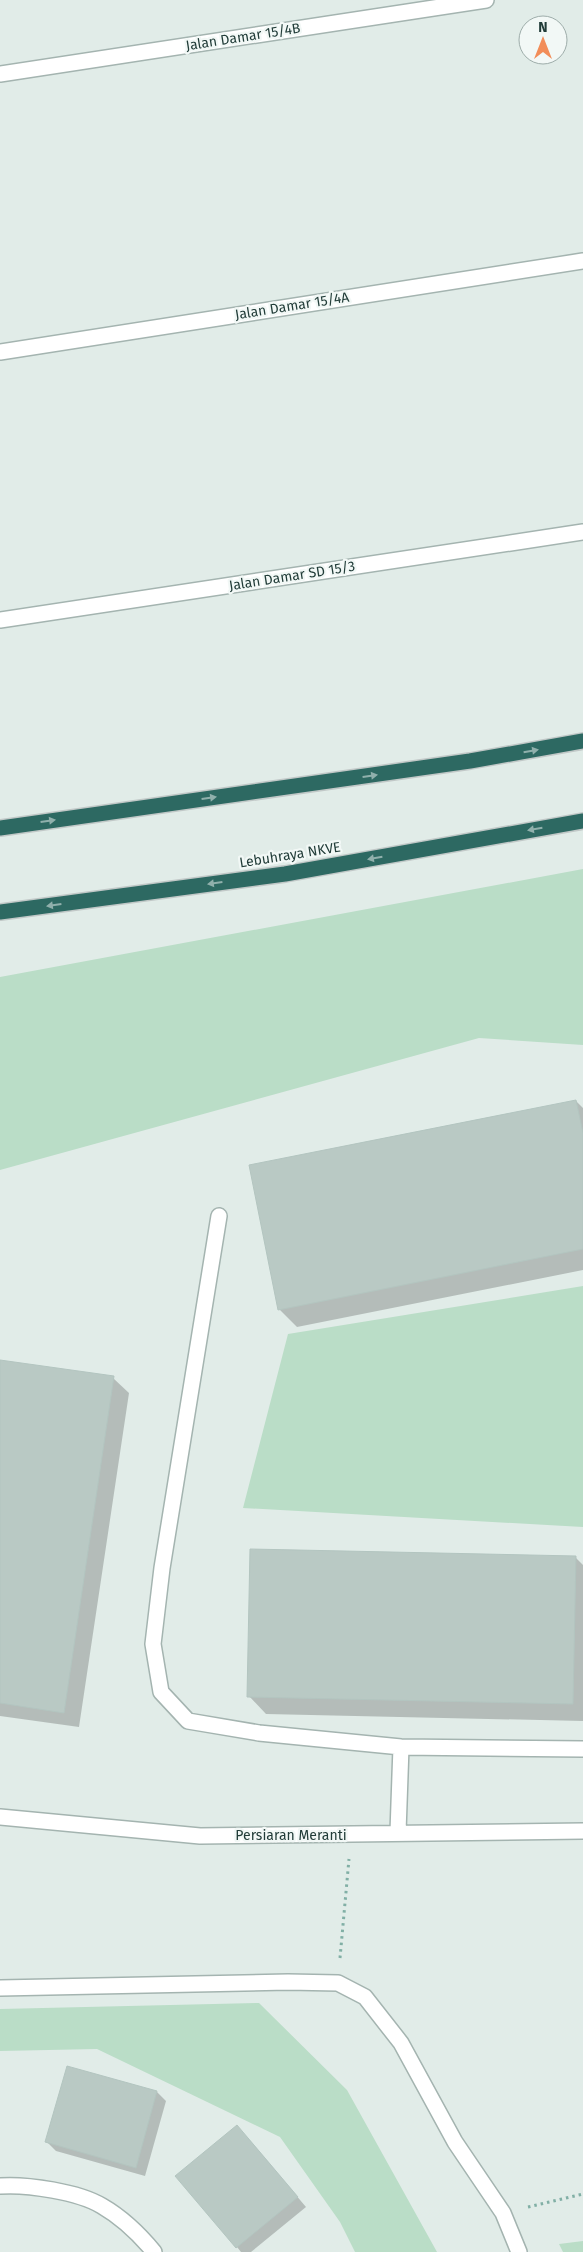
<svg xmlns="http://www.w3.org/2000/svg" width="583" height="2252" viewBox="0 0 583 2252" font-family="'Fira Sans',sans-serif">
<rect width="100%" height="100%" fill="#e1ece8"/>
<path fill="#baddc7" d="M583 869V1045L479 1038 0 1170V977Z
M583 1286V1527L243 1508 288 1334Z
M259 2003 347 2090 437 2252H355L340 2222 280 2137 97 2049 0 2051V2009Z
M583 2241V2252H563L559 2244Z"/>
<path fill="#0003" d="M576 1101 583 1108V1270L297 1327 280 1310 251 1166Z
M0 1361 113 1378 129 1393 79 1727 0 1716Z
M575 1557 583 1565V1721L266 1714 249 1696Z
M157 2092 166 2101 145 2176 56 2151 47 2142Z
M246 2136 306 2207 251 2252H241L237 2247Z"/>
<path fill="#b9c9c4" stroke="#b3c5c0" d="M576 1100 583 1133V1249L278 1310 249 1165Z
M0 1360 114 1376 64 1713 0 1703Z
M250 1549 576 1556 573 1704 247 1697Z
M67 2066 157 2091 136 2168 45 2142Z
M237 2125 298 2197 236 2248 175 2176Z"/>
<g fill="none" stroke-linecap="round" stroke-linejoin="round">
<defs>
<path id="minor" d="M0 74 486 0
M0 352 583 261
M0 620 583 532
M219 1216 162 1568 153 1644 161 1692 188 1721 259 1733 401 1747 583 1749
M0 1817 200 1836 583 1831
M398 1832 401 1747
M0 1988 288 1982 338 1983 365 1997 401 2043 455 2142 503 2213 519 2252
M0 2186C27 2184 79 2192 102 2206 121 2217 140 2235 154 2252"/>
<path id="highway" d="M0 828 470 761 583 741
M0 912 285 874 583 821"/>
</defs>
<use href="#minor" stroke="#a4b4b0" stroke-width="18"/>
<use href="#highway" stroke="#c1c8c7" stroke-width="18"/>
<path stroke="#81afa5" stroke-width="3" stroke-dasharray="2.5 4" stroke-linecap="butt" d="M340 1958 349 1859
M528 2207 583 2194"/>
<use href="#minor" stroke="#fff" stroke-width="15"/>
<use href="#highway" stroke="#2d6962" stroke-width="15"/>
</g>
<defs><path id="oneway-solid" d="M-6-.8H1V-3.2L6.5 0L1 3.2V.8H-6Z" transform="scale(1.25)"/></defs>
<g fill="#90b0ac">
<use href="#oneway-solid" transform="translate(531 751) rotate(-10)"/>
<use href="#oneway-solid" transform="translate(370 776) rotate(-8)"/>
<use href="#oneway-solid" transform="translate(209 798) rotate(-8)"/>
<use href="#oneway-solid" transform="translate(48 821) rotate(-8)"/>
<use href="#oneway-solid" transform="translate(535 829) rotate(170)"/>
<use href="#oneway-solid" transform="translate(375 858) rotate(170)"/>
<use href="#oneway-solid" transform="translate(215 883) rotate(172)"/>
<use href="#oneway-solid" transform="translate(54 905) rotate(172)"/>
</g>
<g text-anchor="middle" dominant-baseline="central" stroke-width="4.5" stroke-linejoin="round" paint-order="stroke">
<g font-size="14" fill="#213c38" stroke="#f2f8f6">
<text transform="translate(243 37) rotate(-9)">Jalan Damar 15/4B</text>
<text transform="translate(292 306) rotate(-9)">Jalan Damar 15/4A</text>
<text transform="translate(292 576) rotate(-9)">Jalan Damar SD 15/3</text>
<text transform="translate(290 855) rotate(-9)">Lebuhraya NKVE</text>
<text x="291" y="1835">Persiaran Meranti</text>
</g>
</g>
<g transform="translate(543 40)"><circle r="24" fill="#f2f8f6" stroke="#9eadaa"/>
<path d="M0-4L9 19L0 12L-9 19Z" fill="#f28d59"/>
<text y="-8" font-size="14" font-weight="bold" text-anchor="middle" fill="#213c38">N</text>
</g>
</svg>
